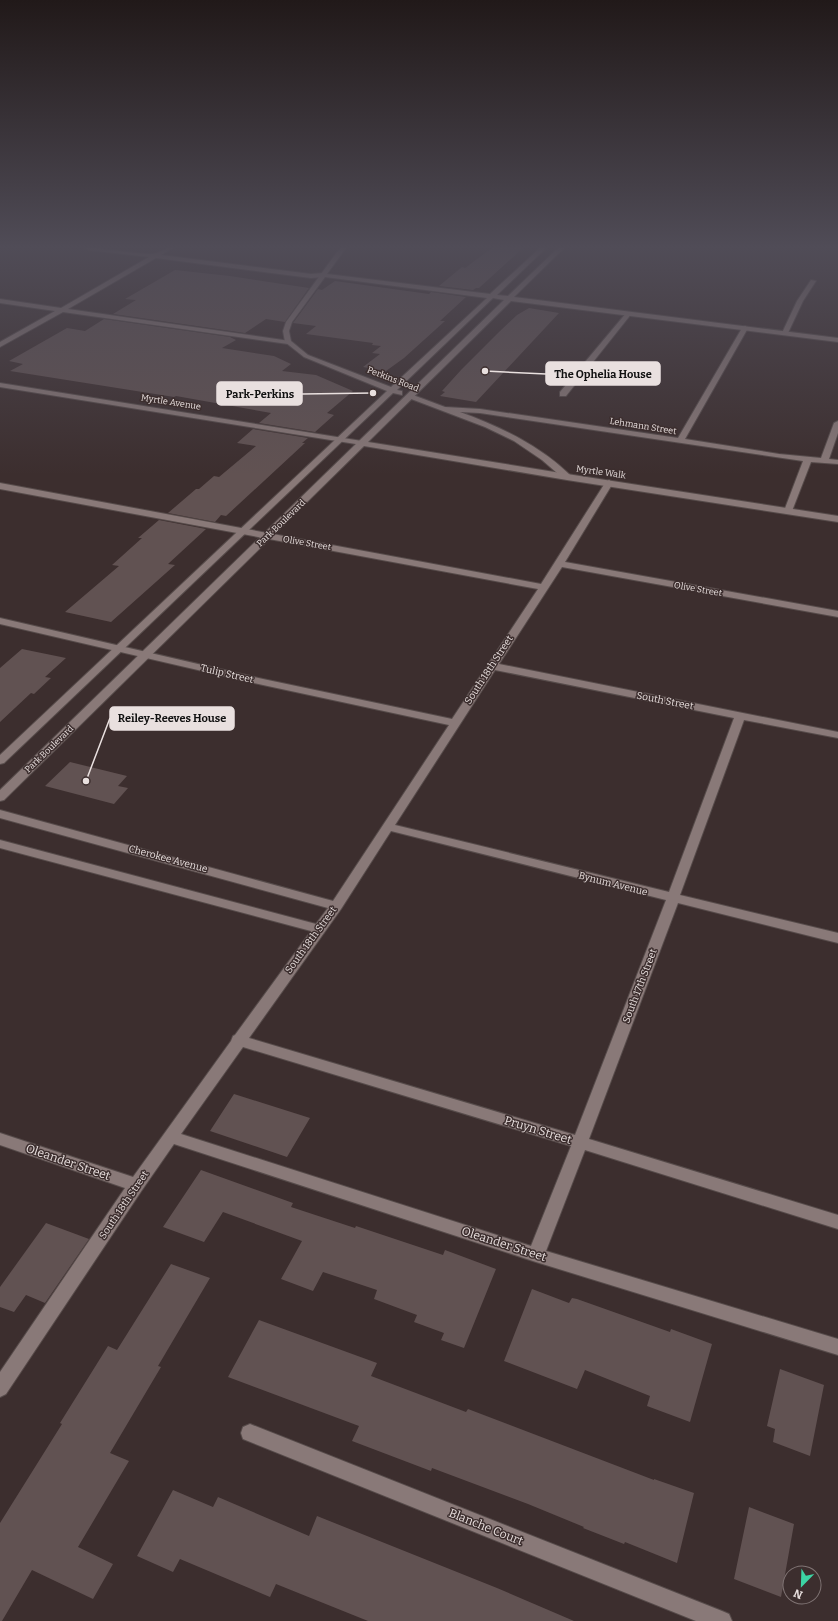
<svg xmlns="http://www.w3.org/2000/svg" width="838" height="1621" viewBox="0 0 838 1621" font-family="Bitter,serif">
<rect width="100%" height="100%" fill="#3c2e2e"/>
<path fill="#615252" d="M492 248H523L479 288H476L473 290 439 286 462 267 465 268Z
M175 270 230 276 309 288 285 322 266 319 245 333 113 314 136 300 125 299Z
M335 281 429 294 431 292 466 297 440 321H445L404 358 386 371 363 367 380 354 372 353 381 346 372 345 373 343 306 334 316 326 293 323 318 289 322 290Z
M529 308 559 313 476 402 440 396 445 392 442 391 461 370 500 331 517 315Z
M104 319 230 337 236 340 222 348 274 356 291 364 282 371 316 375 353 391 327 413 334 415 315 432 259 423 271 413 176 396 174 397 10 371 23 364 9 361 67 328 85 331Z
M253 429 308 438 302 443H305L226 516 221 515 215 522 168 513 196 489H199L214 476 219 477 256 446 237 443Z
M159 520 206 529 168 564 175 565 111 622 65 612 119 566 112 565 142 538H138Z
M22 649 66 658 45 677 51 678 34 694 31 693 0 722V668Z
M70 762 127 776 118 786 128 788 114 804 45 786Z
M234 1094 310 1118 287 1157 210 1131Z
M201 1170 293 1203 291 1207 355 1228 356 1226 443 1255 445 1250 496 1269 464 1348 441 1340 444 1333 414 1322 417 1315 374 1299 377 1290 323 1272 313 1291 281 1279 302 1241 223 1212 204 1242 163 1227Z
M46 1223 89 1239 45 1303 26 1295 14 1312 0 1307V1287Z
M171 1264 210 1278 158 1366 161 1367 110 1453 129 1461 78 1547 113 1564 93 1599 32 1570 2 1621H0V1523L62 1424 60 1423 108 1346 117 1350Z
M532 1289 569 1303 572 1298 577 1299 670 1332 671 1329 712 1344 690 1422 647 1406 650 1396 585 1370 577 1389 504 1361Z
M259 1320 377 1363 371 1376 466 1412 468 1409 654 1480V1479L694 1493 677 1563 625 1542 624 1544 583 1528 584 1527 528 1504 432 1468 431 1471 352 1441 359 1426 228 1377Z
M780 1369 824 1385 810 1456 773 1442 775 1429 767 1426Z
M173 1490 213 1507 218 1497 309 1536 317 1516 497 1588 574 1621H368L276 1584 270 1597 180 1559 173 1572 137 1556Z
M749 1507 794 1524 781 1597 734 1579Z"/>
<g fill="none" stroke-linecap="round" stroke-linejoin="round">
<defs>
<path id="minor" d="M85 248C108 248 130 254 152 254 159 254 164 248 173 248L161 255 311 274 323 273 326 275 323 277 311 278 156 258 68 309 290 341 291 342 288 344 63 312 0 347V342L55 311 0 303V299L61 308 149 257 88 250Z
M811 280 816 281 803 301 788 333 783 334 782 333 797 301Z
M627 312 632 313 566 396H560V392Z
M745 326 748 328 685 439 779 454 821 458 834 423 838 421V433L829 459 838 460V464L811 462 792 511 788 514 784 511 803 461 480 413 460 412C501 427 539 445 570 475L571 477 570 479H564L542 460 514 441 485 427 406 397 410 395H413L445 407 480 409 678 438 742 328Z
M0 383 362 441 366 443 362 445 0 387Z
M609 480 613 483 565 562 838 611V617L562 567 499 664 838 732V738L744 720 680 895 838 933V943L678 903 589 1139 838 1215V1229L585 1150 546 1251 838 1339V1355L536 1262 174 1144 142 1190 6 1394 0 1397V1372L125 1188 0 1145V1133L133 1177 231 1041 233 1036 235 1035 311 931 0 848V840L316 924 328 908 0 818V810L333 901 449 725 263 685 0 624V618L263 679 452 719 538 589 0 489V483L541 584 605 483ZM495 670 734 718 669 892 395 825ZM391 831 666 900 575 1135 249 1038 341 909ZM243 1047 571 1146 531 1246 181 1134Z
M250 1424 722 1611 729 1614 732 1621H696L243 1439 241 1433 243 1427Z"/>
<path id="tertiary" d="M340 248H346L327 274 490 294 540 248H546L497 295 508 296 558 248H564L514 297 838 338V342L511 301 368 442 567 474 838 516V522L567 480 364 446 4 800 0 801V790L504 300 493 298 397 390 402 391V395L393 393 4 763 0 764V755L387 391 304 357 285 342 283 331 286 322ZM325 277 487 298 391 387 308 355 291 341 289 331 292 322Z"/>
</defs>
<use href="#minor" stroke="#564b4a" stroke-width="2"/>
<use href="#tertiary" stroke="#564b4a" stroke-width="2"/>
<use href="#minor" fill="#897978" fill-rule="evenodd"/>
<use href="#tertiary" fill="#897978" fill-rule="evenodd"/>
</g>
<linearGradient id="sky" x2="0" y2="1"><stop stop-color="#211919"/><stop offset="0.52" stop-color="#504c57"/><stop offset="1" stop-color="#504c57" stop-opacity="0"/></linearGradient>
<rect width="838" height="475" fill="url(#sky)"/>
<g text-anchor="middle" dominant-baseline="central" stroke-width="3" stroke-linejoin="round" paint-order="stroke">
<g font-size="9" fill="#e9e0df" stroke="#3c2e2e">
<text transform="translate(393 379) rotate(21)">Perkins Road</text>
<text transform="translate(171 402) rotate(9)">Myrtle Avenue</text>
<text transform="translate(643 426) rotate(9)">Lehmann Street</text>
<text transform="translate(601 472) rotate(8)">Myrtle Walk</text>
<text transform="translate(281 523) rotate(-44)">Park Boulevard</text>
<text transform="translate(307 543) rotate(10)">Olive Street</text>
<text transform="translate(698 589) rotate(10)">Olive Street</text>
<text transform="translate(49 749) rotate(-44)">Park Boulevard</text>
</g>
<g font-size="10" fill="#e9e0df" stroke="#3c2e2e">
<text transform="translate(489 670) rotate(-57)">South 18th Street</text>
<text transform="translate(227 674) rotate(13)">Tulip Street</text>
<text transform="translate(665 701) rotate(11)">South Street</text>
<text transform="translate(168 859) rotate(15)">Cherokee Avenue</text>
<text transform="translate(613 884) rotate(14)">Bynum Avenue</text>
<text transform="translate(311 940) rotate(-54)">South 18th Street</text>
<text transform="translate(640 986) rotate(-69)">South 17th Street</text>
<text transform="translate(124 1205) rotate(-56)">South 18th Street</text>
</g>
<g font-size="12" fill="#e9e0df" stroke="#3c2e2e">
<text transform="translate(538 1130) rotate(17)">Pruyn Street</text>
<text transform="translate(68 1162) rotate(19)">Oleander Street</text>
<text transform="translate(504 1244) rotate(18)">Oleander Street</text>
<text transform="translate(486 1527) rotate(22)">Blanche Court</text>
</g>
</g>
<path fill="none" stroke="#e9e0df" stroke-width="1.5" d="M485 371L546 374M373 393L302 394M86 781L110 718"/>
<g fill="#e9e0df" stroke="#3c2e2e" stroke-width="1.5">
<circle cx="485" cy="371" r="4"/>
<circle cx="373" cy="393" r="4"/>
<circle cx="86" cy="781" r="4"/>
</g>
<g fill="#e9e0df" stroke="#e9e0df" stroke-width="1.5">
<rect x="546" y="362" width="114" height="23" rx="4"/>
<rect x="217" y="382" width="85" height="23" rx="4"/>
<rect x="110" y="707" width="124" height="23" rx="4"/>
</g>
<g font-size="11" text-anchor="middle" font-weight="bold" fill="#111">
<text x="603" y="378">The Ophelia House</text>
<text x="260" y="398">Park-Perkins</text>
<text x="172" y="722">Reiley-Reeves House</text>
</g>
<g transform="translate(802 1585) rotate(203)"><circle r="19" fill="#3c2e2e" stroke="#817575"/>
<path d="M0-3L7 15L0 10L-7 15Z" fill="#3cd4a4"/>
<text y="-6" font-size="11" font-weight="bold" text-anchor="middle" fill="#e9e0df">N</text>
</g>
</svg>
